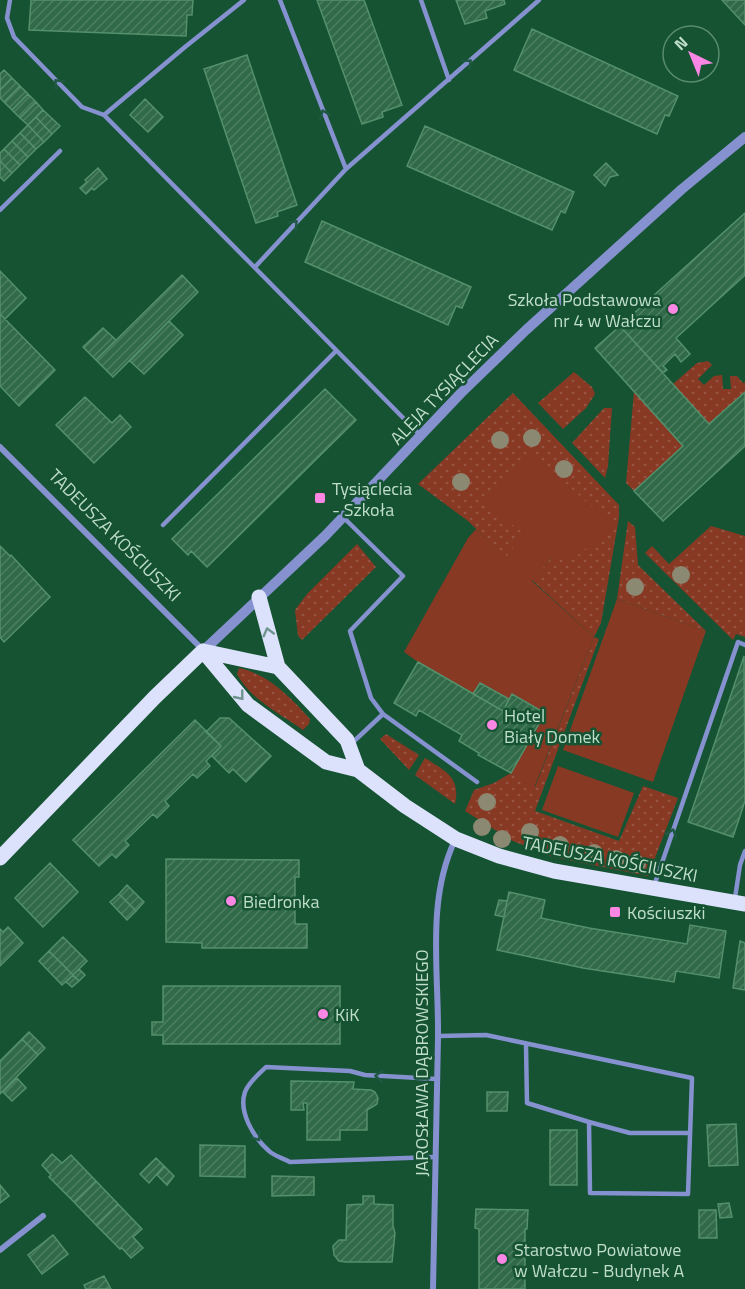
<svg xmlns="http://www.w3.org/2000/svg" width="745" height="1289" viewBox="0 0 745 1289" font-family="'Titillium Web',sans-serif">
<defs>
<pattern id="grass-dots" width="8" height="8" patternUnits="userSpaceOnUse" patternTransform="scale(1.5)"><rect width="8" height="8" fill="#873924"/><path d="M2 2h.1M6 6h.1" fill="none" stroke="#965542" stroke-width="1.8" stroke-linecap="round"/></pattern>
<pattern id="building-hatch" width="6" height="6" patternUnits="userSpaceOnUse" patternTransform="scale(1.5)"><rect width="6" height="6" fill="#306a48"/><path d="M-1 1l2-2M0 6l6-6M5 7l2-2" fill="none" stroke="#4c7f61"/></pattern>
</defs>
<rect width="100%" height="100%" fill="#155333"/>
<path fill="url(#grass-dots)" d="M708 361 712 365 698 379 704 385 714 376 722 375 723 389H731L730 376H737L743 383 745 382V392L709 424 673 384 697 363Z
M574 372 592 387 595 394 586 408 563 429 538 403Z
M634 392 683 446 634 491 626 483Z
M513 393 619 505V517L601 623 594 637 599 639 535 811 619 841 643 786 678 798 648 876 553 857 513 841 465 811 474 790 494 783 511 773 535 787 594 637 532 580 552 557 526 534 506 558 468 521 418 484Z
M604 408H612L608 466 605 478 572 443Z
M628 521 635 527 638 565 706 631 617 599Z
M711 526 745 536V637L736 634 733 640 645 553 652 546 669 564Z
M357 544 376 567 302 640 298 636 295 610 307 594Z
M239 668C268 674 291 698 310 719L309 724 303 730C280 714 250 699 237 674Z
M386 734 419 755 409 770 380 739Z
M425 758C445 771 461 777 455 804L415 775Z"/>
<path fill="#873924" d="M531 452 613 526 572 560 552 557 532 581 594 637 534 788 511 773 545 713 513 694 509 699 481 683 473 694 418 662 404 652 468 538 476 529 506 557 525 534 484 504Z
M617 599 706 631 653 782 563 750Z
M558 766 634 793 618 837 542 810Z"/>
<path fill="url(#building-hatch)" stroke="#55906c" stroke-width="1.5" d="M31 0H193L192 15H187L186 36 29 30Z
M317 0H364L402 105 382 112 383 117 362 124Z
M456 0H504L505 4 485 11 487 18 465 24Z
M722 0H745V25Z
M532 29 678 96 669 116 665 115 657 134 514 70Z
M247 55 297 205 277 212 278 216 256 223 204 69Z
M4 70 12 78 0 90V74Z
M12 78 20 86 4 102 0 98V90Z
M20 86 28 94 12 110 4 102Z
M28 94 36 102 20 118 12 110Z
M145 99 163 117 148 132 130 115Z
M36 102 43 110 28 125 20 118Z
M43 110 60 126 52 134 36 117Z
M36 117 52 134 44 142 28 125Z
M28 125 44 142 36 149 20 133Z
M425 126 574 192 565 213 561 211 552 230 407 166Z
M20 133 36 149 28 157 12 141Z
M12 141 28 157 20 165 4 149Z
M4 149 20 165 12 173 0 161V153Z
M0 161 12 173 4 181 0 177Z
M606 163 618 175 610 177 605 186 594 175Z
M98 168 107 179 94 190 92 188 86 194 80 188 87 182 85 180Z
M745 213V275L676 338 690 354 681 362 675 354 663 366 667 370 663 373 620 326Z
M322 221 471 287 462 308 456 306 448 325 305 262Z
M0 271 26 298 5 319 0 314Z
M182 275 198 292 113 377 96 360Z
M0 314 55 370 19 406 0 386Z
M169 321 183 335 144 374 130 361Z
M620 326 709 424 745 392V446L663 521 634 491 683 446 595 348Z
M103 328 116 340 96 360 83 347Z
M325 389 356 420 207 567 191 551 188 555 172 539Z
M85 397 112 423 120 415 131 427 94 463 56 425Z
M0 546 10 556 11 555 50 597 4 642 0 637Z
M744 656 745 801 733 837 688 822Z
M418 662 503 711 512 694 545 713 511 773 478 755 479 753 459 741 462 735 419 710 416 716 394 703Z
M480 683 509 699 503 711 473 694Z
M220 718H229L271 756 246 782 233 769 229 773 212 756 221 746 206 732Z
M195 720 221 746 206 761 210 766 197 778 193 774 165 801 169 806 157 818 153 814 125 841 129 845 116 858 112 854 99 866 73 840Z
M166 859 299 860V877H295V924H307V948H202V943L166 942Z
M50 863 78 892 43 927 15 898Z
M127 885 144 902 136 911 119 894Z
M509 892 545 900 541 918 589 928 687 944 690 925 726 931 719 978 676 971 674 982 583 968 497 950Z
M119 894 136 911 127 920 110 902Z
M499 900 507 901 504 917 495 915Z
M8 927 23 943 0 966V929L3 932Z
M63 937 87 961 73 975 49 951Z
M740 941 745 943V990L733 988Z
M49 951 73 975 62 985 39 961Z
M79 969 85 975 79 981 73 975Z
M73 975 79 981 72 987 66 982Z
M163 986H340V1044H163V1035H152V1022H163Z
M29 1032 45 1048 38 1055 22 1039Z
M22 1039 38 1055 0 1094V1061Z
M17 1078 26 1088 12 1101 3 1092Z
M291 1081 354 1082 353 1089 371 1090 375 1092 378 1098 377 1104 367 1110V1130H340V1140H307V1103H303L304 1110H291Z
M487 1092H508L507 1111H487Z
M736 1124 738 1165 709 1166 707 1125Z
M550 1130H577V1185H550Z
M200 1145 245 1146V1177L200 1176Z
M52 1154 62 1163 71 1155 96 1181 74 1202 49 1177 51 1175 42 1165Z
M156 1158 164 1166 149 1183 140 1174Z
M164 1166 174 1176 167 1185 157 1175Z
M272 1176 314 1177V1195L272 1196Z
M96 1181 118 1204 96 1225 74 1202Z
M0 1185 9 1196 0 1203Z
M363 1196H374V1204L393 1205V1226L395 1233 392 1262H346L339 1261 334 1255 333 1246 339 1240H346L347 1205 363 1204Z
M729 1203 732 1217 720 1218 718 1204Z
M118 1204 142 1229 133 1237 143 1248 131 1258 122 1248 120 1249 96 1225Z
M476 1209 528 1210 527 1229H525V1289H479V1229L475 1228Z
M699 1210H716L717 1238H699Z
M53 1235 68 1254 42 1274 28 1255Z
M104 1276 111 1289H86L84 1285Z"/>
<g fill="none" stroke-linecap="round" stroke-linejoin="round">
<path stroke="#8691cf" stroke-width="4.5" d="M10 0 7 18 14 37 82 107 104 115 421 436
M280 0 346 169
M421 0 449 80
M104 115 185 47 244 0
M0 210 60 151
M255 267 346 169 539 0
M344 518 403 576 350 631 371 698 383 714
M163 525 336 351
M351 744 383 714 477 782
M654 886 738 642 745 645
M735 898 740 865 745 851
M438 1036 486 1035 692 1078 688 1194 590 1193 589 1122 527 1103 526 1045
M589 1122 630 1133H690
M435 1157 290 1162C283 1158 274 1156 269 1151 254 1138 238 1112 245 1092 249 1082 258 1075 266 1067L350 1071 365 1075 437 1079"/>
<path stroke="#8691cf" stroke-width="6" d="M0 447 203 650
M0 1250 43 1216
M433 1289C434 1205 437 1122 438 1038 439 972 426 901 455 840"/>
<path stroke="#8691cf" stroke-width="10" d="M203 651 325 536 461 393 526 330 682 189 745 137"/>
<path stroke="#dce2fb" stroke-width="15" d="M259 597 278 667
M203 651 248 705 326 762 358 770 405 806 456 839 499 856 554 871 745 904
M203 651 278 667 347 740 358 770
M0 858 155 697 203 651"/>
</g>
<g fill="#8c8972">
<circle cx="532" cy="438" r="9"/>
<circle cx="500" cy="440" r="9"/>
<circle cx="564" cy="469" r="9"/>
<circle cx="461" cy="482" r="9"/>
<circle cx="681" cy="575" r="9"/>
<circle cx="635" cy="587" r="9"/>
<circle cx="487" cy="802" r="9"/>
<circle cx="482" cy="827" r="9"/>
<circle cx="530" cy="832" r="9"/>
<circle cx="502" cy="839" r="9"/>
<circle cx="560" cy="845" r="9"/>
<circle cx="594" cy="853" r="9"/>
<circle cx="616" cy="859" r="9"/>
<circle cx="637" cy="864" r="9"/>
</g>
<defs><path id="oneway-chevron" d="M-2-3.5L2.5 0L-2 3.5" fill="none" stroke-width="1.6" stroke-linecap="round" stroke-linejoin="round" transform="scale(1.5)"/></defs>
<g stroke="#205943">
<use href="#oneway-chevron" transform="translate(468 63) rotate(-42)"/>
<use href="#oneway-chevron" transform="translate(58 83) rotate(-134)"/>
<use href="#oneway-chevron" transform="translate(324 114) rotate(-111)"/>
<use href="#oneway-chevron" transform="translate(294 224) rotate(-47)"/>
<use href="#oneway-chevron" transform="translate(672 833) rotate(-71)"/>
<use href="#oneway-chevron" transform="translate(379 1076) rotate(-176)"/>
<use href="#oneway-chevron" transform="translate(257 1137) rotate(53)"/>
</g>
<g stroke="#6f938d">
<use href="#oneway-chevron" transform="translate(268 632) rotate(-105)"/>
<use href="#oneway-chevron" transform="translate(240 696) rotate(51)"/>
</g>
<g fill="#fc86e3" stroke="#155333" stroke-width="2">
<circle cx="673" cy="309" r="6"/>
<rect x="314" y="492" width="12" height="12" rx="3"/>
<circle cx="492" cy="725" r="6"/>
<circle cx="231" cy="901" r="6"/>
<rect x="609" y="906" width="12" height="12" rx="3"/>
<circle cx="323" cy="1014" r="6"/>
<circle cx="502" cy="1259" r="6"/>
</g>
<g text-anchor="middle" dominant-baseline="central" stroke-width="5" stroke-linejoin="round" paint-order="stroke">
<g font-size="18" fill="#c0deca" stroke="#155333" text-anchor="start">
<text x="661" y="299" text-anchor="end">Szkoła Podstawowa<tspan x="661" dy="21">nr 4 w Wałczu</tspan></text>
<text x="332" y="488">Tysiąclecia<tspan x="332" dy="21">- Szkoła</tspan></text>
<text x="504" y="715">Hotel<tspan x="504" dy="21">Biały Domek</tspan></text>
<text x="243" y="901">Biedronka</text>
<text x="627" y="912">Kościuszki</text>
<text x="335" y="1014">KiK</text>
<text x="514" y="1249">Starostwo Powiatowe<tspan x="514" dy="21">w Wałczu - Budynek A</tspan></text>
</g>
<g font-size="18" fill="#c0deca" stroke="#155333">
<text transform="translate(444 389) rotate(-46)">ALEJA TYSIĄCLECIA</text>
<text transform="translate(115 535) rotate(45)">TADEUSZA KOŚCIUSZKI</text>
<text transform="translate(610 859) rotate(11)">TADEUSZA KOŚCIUSZKI</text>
<text transform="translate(421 1063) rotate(-90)">JAROSŁAWA DĄBROWSKIEGO</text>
</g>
</g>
<g transform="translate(691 54) rotate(317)"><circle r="28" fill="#155333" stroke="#598b6f" stroke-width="1.5"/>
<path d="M0-4.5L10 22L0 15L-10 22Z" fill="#fc86e3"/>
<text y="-9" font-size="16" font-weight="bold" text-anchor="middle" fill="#c0deca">N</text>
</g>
</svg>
